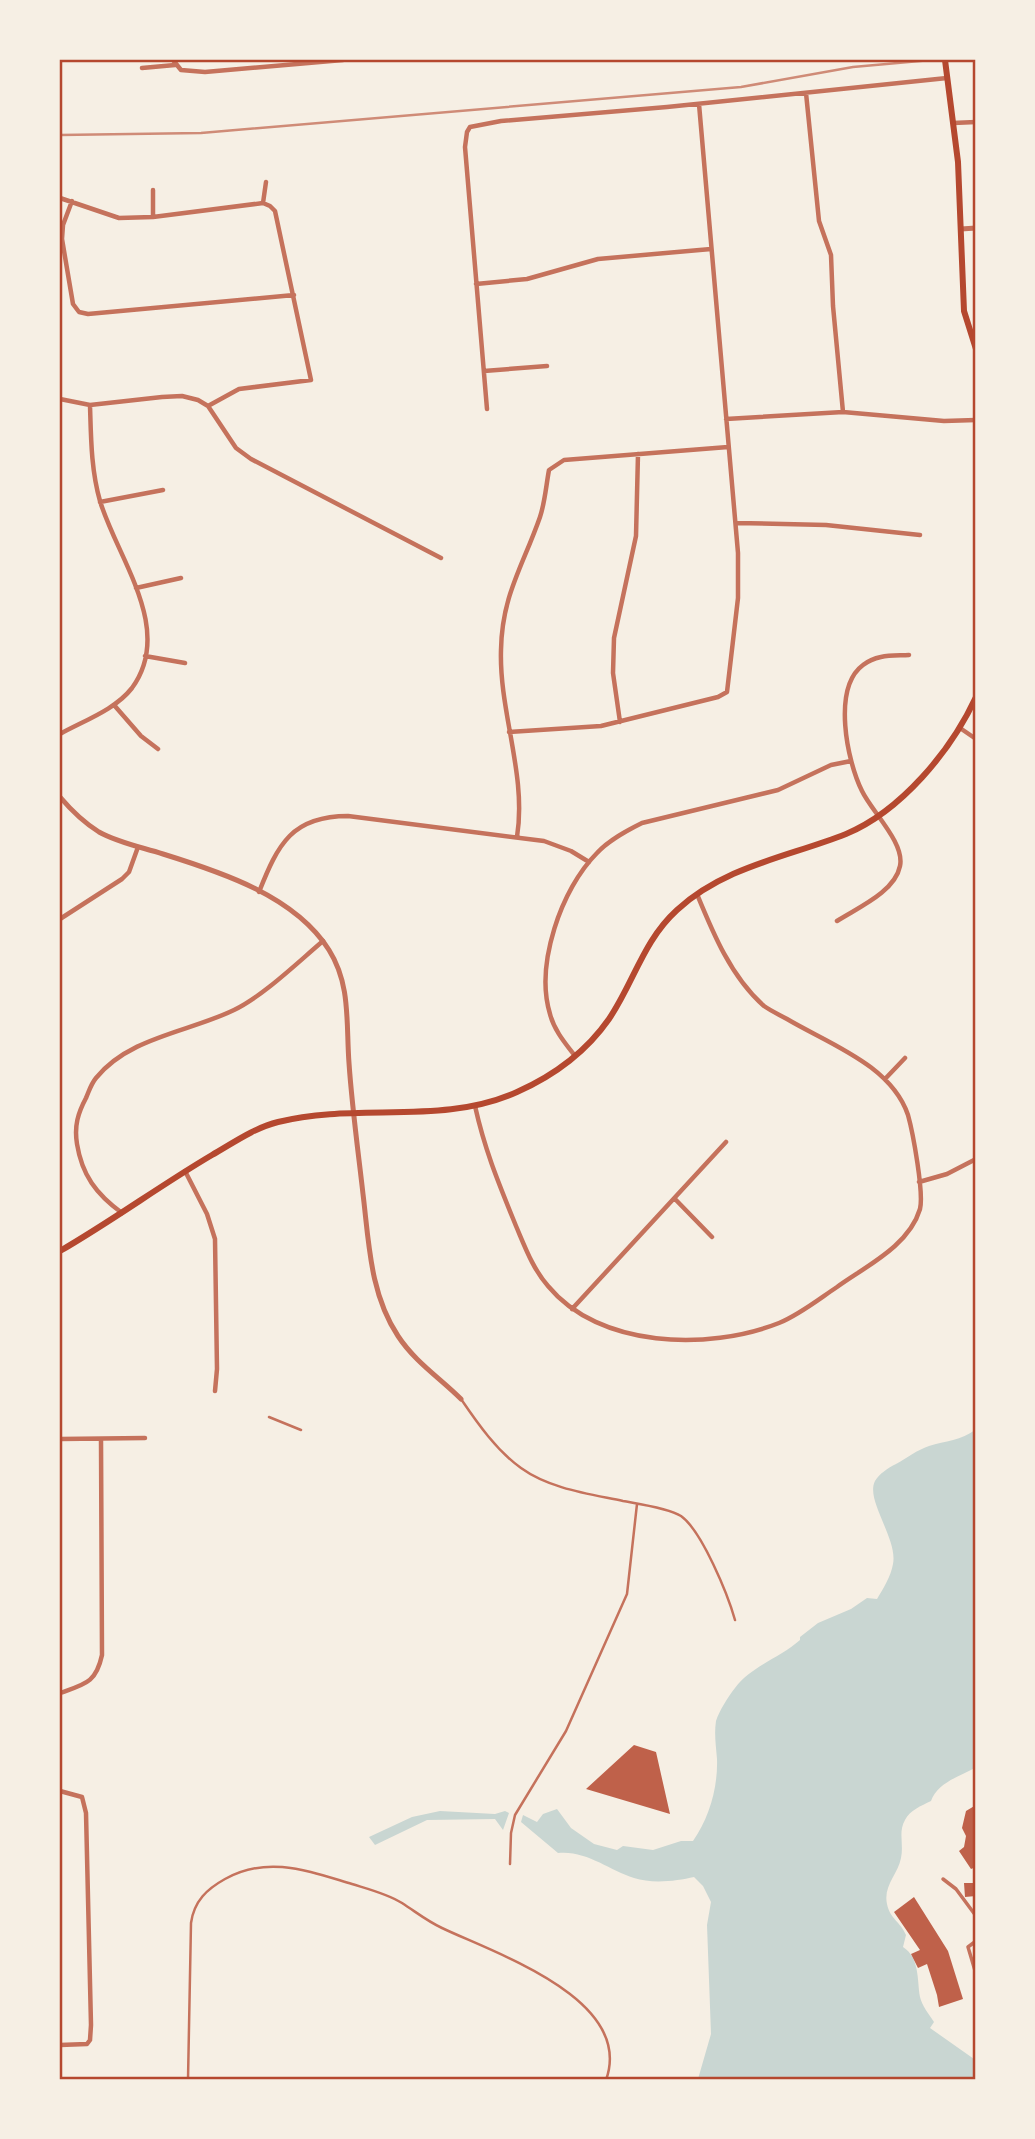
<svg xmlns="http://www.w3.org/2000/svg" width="1035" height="2139" viewBox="0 0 1035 2139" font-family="'Fira Sans Condensed',sans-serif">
<rect width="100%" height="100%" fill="#f6efe4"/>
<path fill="#c9d6d2" d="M975 1430V1768C960 1776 937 1783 931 1801 921 1806 910 1810 905 1820 898 1832 904 1844 901 1858 898 1874 883 1886 887 1904 890 1919 900 1921 906 1935L903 1947C920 1958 917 1980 920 1997 922 2006 929 2014 934 2022L930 2028 974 2059 975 2079H698L711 2034 707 1925 711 1902 703 1886 694 1877C677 1881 652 1884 634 1878 609 1870 586 1850 558 1853L521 1822 523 1815 537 1822 543 1814 557 1809 571 1828 594 1844 617 1850 623 1846 653 1850 681 1841H693C709 1818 718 1788 717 1759 716 1746 714 1734 716 1721 719 1711 728 1697 735 1688 751 1666 780 1658 800 1640V1637L818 1623 851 1609 867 1598 877 1599C883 1589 891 1576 893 1564 898 1539 865 1500 875 1481 879 1474 888 1468 896 1464 907 1458 917 1450 929 1446 945 1441 962 1440 975 1430Z
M440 1811 495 1814 505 1811 509 1813 503 1830 495 1819 427 1820 375 1845 369 1837 412 1817Z"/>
<path fill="#bf614a" d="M634 1745 656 1752 670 1814 586 1789Z
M976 1805V1867L971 1869 959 1851 964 1847 966 1836 962 1828 966 1811Z
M964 1883H976V1896L965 1897Z
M914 1897 948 1951 963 1999 939 2007 937 1995 927 1964 918 1968 911 1954 920 1950 894 1912Z"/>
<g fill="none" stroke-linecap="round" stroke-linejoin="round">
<path stroke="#c5725c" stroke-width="2.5" d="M461 1399C478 1424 497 1451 521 1468 550 1489 590 1494 623 1501 639 1504 668 1508 681 1516 702 1531 728 1595 735 1620
M269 1417 301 1430
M510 1864 511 1833 515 1815 566 1731 627 1594 637 1504
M188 2080 191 1923C194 1901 207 1889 225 1879 268 1855 308 1871 352 1884 368 1889 388 1894 402 1903 416 1912 427 1921 442 1928 494 1953 635 1999 606 2080"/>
<path stroke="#c5725c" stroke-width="3.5" d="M943 1879 956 1889 976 1916
M976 1941 968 1947 976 1974"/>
<path stroke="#c5725c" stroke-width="4.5" d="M173 60 181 70 205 72 343 60
M142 68 175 65
M806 93 819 221 831 255 833 306 843 412
M953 123 976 122
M153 190V217
M60 198 119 218 153 217 263 203 270 206 275 211 311 380 239 389 208 406
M72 201 63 225 62 239 73 304 79 312 88 314 294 295
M263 203 266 182
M476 284 527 279 598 259 711 249
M484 371 547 366
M60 399 90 405 162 397 182 396 198 400 208 406 236 448 251 459 441 558
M487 409 465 147 467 132 470 127 501 121 667 107 947 78
M726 419 843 412 944 421 976 420
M100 502 163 490
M736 523 826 525 920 535
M136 588 181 578
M145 656 185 663
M114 705 141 736 158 749
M620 722 613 673 614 638 636 536 638 454
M960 728 976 739
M509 732 601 726 718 697 727 692 738 598V553L699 104
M60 734C83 721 115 710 132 688 175 629 117 558 100 501 91 470 91 437 90 405
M517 837C527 775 499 712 501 650 502 595 523 566 540 517 545 502 546 486 549 470L564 460 728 447
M259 892C278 844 292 816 348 816L544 841 571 851 589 862
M60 919 122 879 129 872 138 847
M837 921C857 908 895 892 900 866 905 843 872 812 862 791 847 761 832 688 863 665 877 654 893 656 909 655
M575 1056C565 1043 554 1030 550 1014 535 965 561 889 597 853 609 840 626 831 642 823L778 790 831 765 851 761
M885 1079 905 1058
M475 1106C485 1151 499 1184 516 1226 525 1247 533 1269 548 1286 599 1348 708 1351 779 1323 799 1315 819 1299 837 1287 866 1266 909 1246 920 1209 924 1193 913 1133 908 1115 891 1065 829 1044 787 1019 780 1015 771 1011 764 1006 731 977 713 933 697 894
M185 1171 207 1214 215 1239 217 1369 215 1391
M919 1182 947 1174 976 1159
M675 1199 712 1237
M122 1213C96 1194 82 1175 77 1144 74 1126 78 1113 86 1098 89 1091 91 1084 96 1078 129 1037 189 1032 234 1010 263 996 297 963 323 941
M572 1309 726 1142
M60 1439 145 1438
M60 1693C85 1684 96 1683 102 1655L101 1439
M60 1791 82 1797 86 1813 91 2025 90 2040 87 2044 60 2045"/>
<path stroke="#c5725c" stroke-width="5" d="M961 229 976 228
M60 797C71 810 83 822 99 832 119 843 141 847 163 854 221 872 295 896 329 950 351 985 346 1023 349 1063 352 1107 358 1150 363 1194 369 1243 370 1294 398 1336 415 1362 440 1378 461 1399"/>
<path stroke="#b5482f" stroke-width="6" d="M945 60 958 162 964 311 976 349
M60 1251C112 1221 161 1185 212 1155 233 1143 254 1128 278 1122 357 1102 442 1126 517 1092 553 1076 586 1052 609 1019 634 982 643 941 677 910 725 866 788 857 846 834 901 811 951 751 976 697"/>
<path stroke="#cf8b77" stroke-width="2.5" d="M60 135 201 133 741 87 853 67 931 60"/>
</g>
<rect width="1035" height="2139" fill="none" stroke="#f6efe4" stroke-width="122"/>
<rect x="61" y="61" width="913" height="2017" fill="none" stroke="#b5482f" stroke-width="2.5"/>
</svg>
